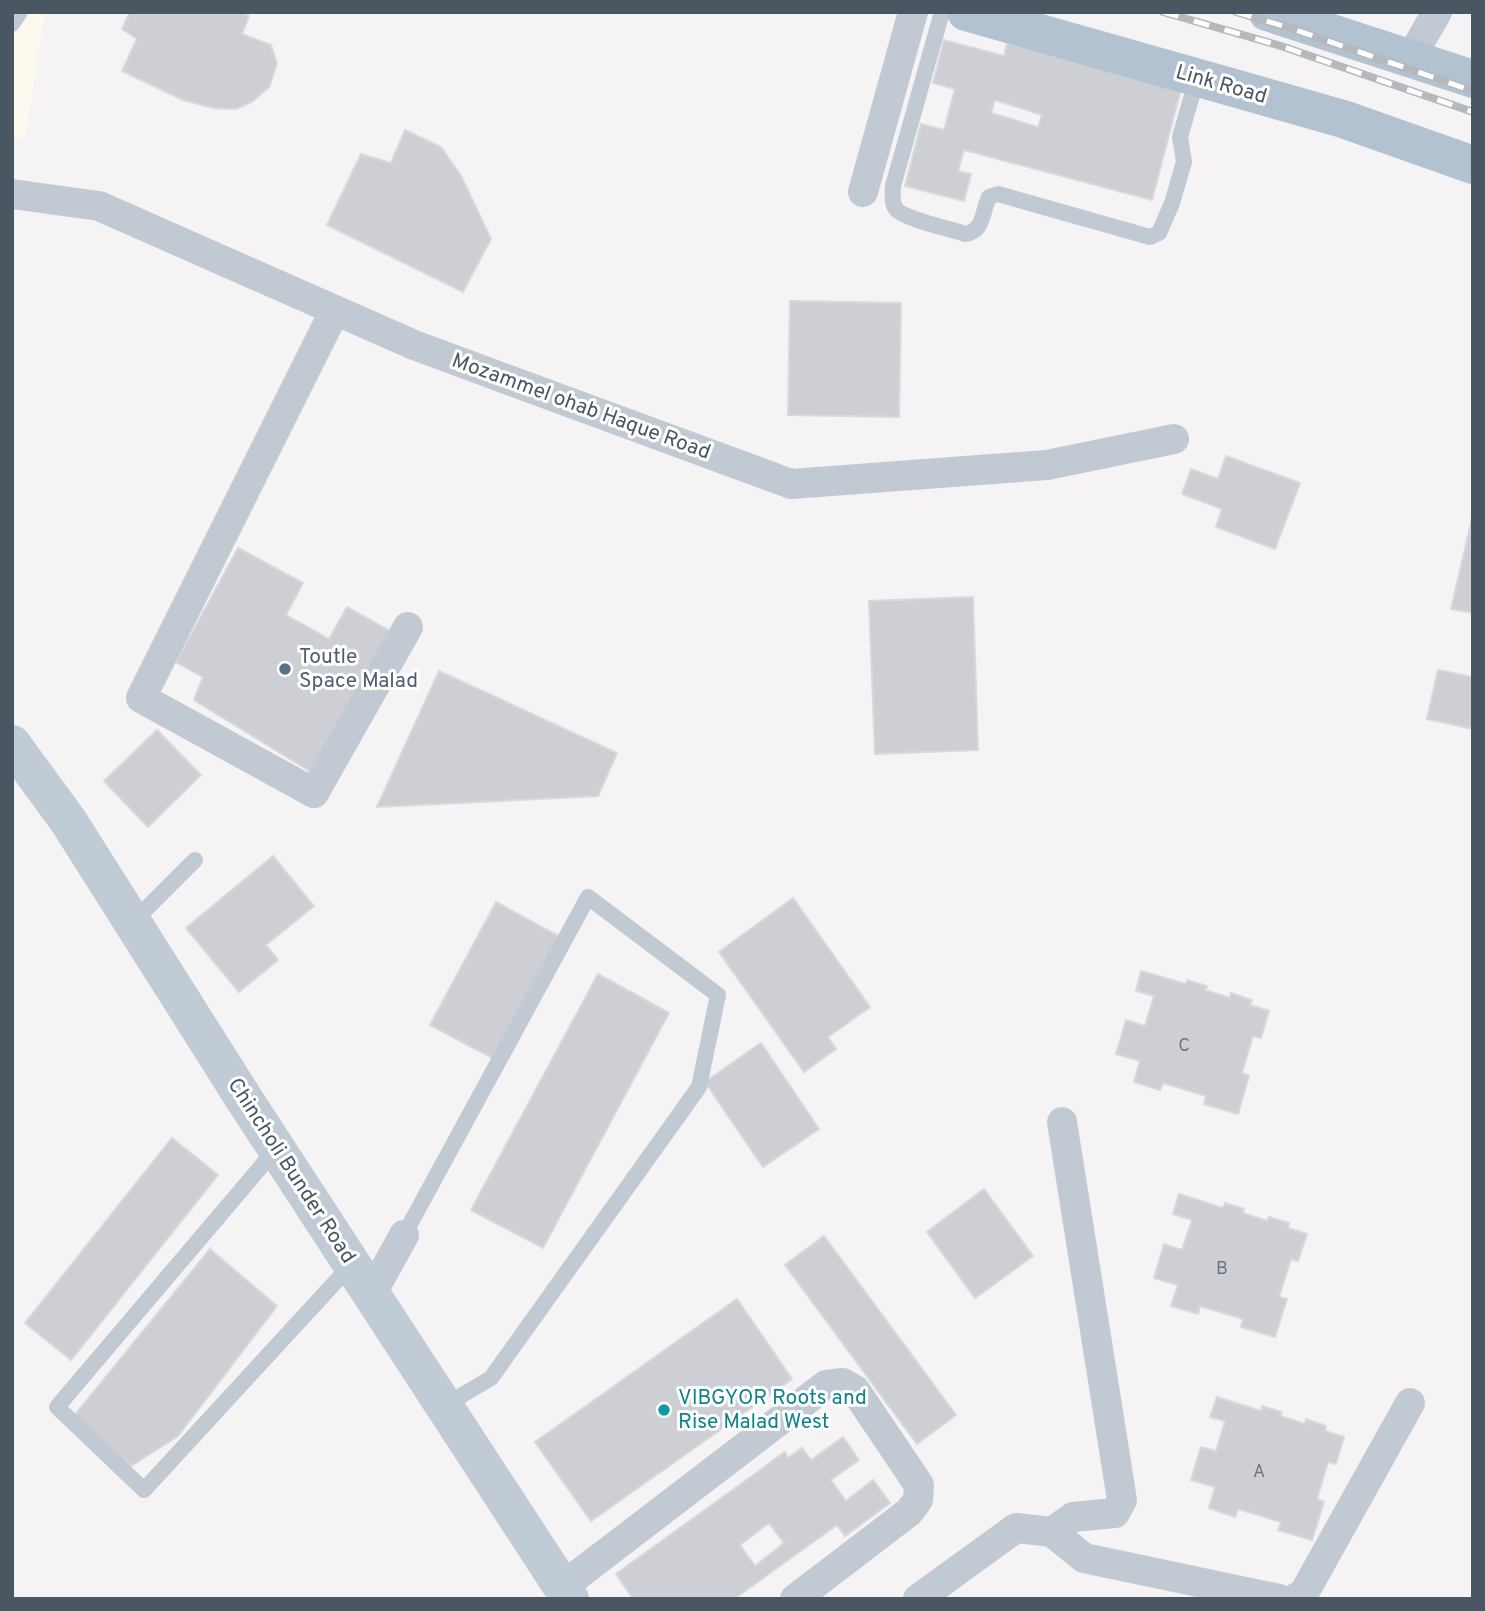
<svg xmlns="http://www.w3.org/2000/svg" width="1485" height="1611" viewBox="0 0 1485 1611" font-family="Overpass,sans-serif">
<rect width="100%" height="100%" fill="#f5f3f3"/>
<path fill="#fdf9ef" d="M12 12H45L25 139 12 137Z"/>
<path fill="#cdcfd5" stroke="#d7d9de" stroke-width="2" fill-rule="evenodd" d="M130 12H241L249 16 242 34 271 45 277 64 269 87 252 102 236 109 213 108 183 100 122 71 137 39 122 29Z
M944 40 1004 56 1007 43 1181 89 1152 200 964 150 958 171 971 174 964 201 905 186 921 124 944 130 955 89 933 83ZM995 100 1042 115 1038 127 991 113Z
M405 130 441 147 461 176 491 239 463 292 327 225 361 154 391 163Z
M790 301 901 303 899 417 788 415Z
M1226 456 1300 483 1275 549 1216 527 1222 509 1182 494 1191 469 1218 479Z
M1473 514V613L1451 609Z
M238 548 303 583 286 615 329 639 347 607 399 636 321 778 194 700 203 677 176 662Z
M973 597 978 750 875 754 869 601Z
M1438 670 1473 677V729L1427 719Z
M439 671 617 753 598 796 377 807Z
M157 730 201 775 148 827 104 781Z
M273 856 314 906 266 945 278 960 239 992 186 928Z
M793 898 870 1007 828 1037 836 1049 804 1072 719 952Z
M496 902 562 938 496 1060 430 1025Z
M1141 971 1186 984 1187 980 1207 986 1205 990 1230 998 1231 993 1252 1000 1250 1005 1269 1011 1261 1038 1253 1036 1242 1073 1249 1076 1238 1114 1204 1104 1206 1096 1163 1083 1160 1090 1134 1082 1140 1061 1116 1054 1126 1020 1145 1026 1154 996 1136 991Z
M598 974 669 1013 543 1248 471 1210Z
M761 1043 819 1129 763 1167 705 1082Z
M172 1138 218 1175 71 1360 25 1323Z
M984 1189 1033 1256 975 1298 927 1232Z
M1179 1194 1223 1208 1225 1203 1244 1209 1243 1213 1267 1221 1269 1217 1289 1223 1288 1228 1307 1234 1298 1261 1291 1259 1279 1297 1287 1299 1275 1337 1241 1327 1243 1319 1200 1306 1198 1314 1171 1306 1178 1285 1154 1278 1164 1244 1182 1250 1192 1220 1173 1214Z
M824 1236 956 1415 917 1444 785 1265Z
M210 1249 277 1306 178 1436 131 1466 73 1417Z
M737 1299 792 1379 591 1521 535 1442Z
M1217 1397 1261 1411 1262 1406 1282 1412 1280 1416 1305 1424 1306 1419 1326 1426 1325 1431 1344 1437 1336 1464 1328 1462 1317 1499 1324 1502 1312 1540 1278 1530 1281 1522 1238 1509 1235 1517 1209 1508 1215 1487 1191 1480 1201 1447 1216 1451 1225 1421 1210 1417Z
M843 1437 859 1460 831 1480 846 1501 873 1480 890 1503 845 1536 837 1525 734 1599H633L616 1574 785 1452 788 1458 802 1448 811 1460ZM769 1523 784 1543 755 1566 740 1545Z"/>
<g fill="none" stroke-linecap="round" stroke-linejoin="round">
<path stroke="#c1cad2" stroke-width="16" d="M942 12 893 186C893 194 891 202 896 209 904 219 951 229 965 234 984 232 982 211 989 197L998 194 1150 237 1159 233 1172 203 1184 162 1180 137 1197 78
M12 24 20 12
M133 922 195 860
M276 1149 57 1407 144 1490 351 1265
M404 1235 588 897 718 995 699 1087 491 1378 444 1406"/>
<path stroke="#c1cad2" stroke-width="30" d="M1410 59 1437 12
M863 192 913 12
M12 194 99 206 414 345 791 484 1047 465 1174 439
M335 310 141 698 314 793 408 627
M371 1295 404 1235
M1052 1532 1073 1517 1115 1513 1122 1500 1062 1122
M562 1587 826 1385 843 1383 855 1390 919 1485 918 1500 909 1512 795 1599
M918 1599 1016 1528 1052 1532 1084 1558 1279 1599
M1294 1599 1304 1593 1410 1403"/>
<path stroke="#c1cbd6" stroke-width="38" d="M12 744 69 822 246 1102 570 1599"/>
<path stroke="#b3c2d1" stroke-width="38" d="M966 12 1343 119 1473 165
M1267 12 1473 79"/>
<defs>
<path id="rail" d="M1163 12 1281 46 1473 112
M1236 12 1287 27 1473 91"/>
</defs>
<use href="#rail" stroke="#b5b8bd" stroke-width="8"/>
<use href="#rail" stroke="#fff" stroke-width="5" stroke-dasharray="16" stroke-linecap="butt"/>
</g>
<circle fill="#5c6f8a" stroke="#fff" stroke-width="2.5" cx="285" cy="669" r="7"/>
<circle fill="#0f9aa8" stroke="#fff" stroke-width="2.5" cx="664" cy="1410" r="7"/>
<g text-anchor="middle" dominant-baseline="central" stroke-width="6" stroke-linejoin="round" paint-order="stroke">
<g font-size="18" fill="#6b747e">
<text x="1184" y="1046">C</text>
<text x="1222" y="1269">B</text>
<text x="1259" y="1472">A</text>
</g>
<g font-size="21" fill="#4a5661" stroke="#fff">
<text transform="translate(1221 85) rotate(16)">Link Road</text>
<text transform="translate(581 407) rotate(20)">Mozammel ohab Haque Road</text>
<text transform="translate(291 1171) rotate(57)">Chincholi Bunder Road</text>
</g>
<g font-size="21" fill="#4e5e75" stroke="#fff" text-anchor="start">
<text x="299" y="657">Toutle<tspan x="299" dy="24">Space Malad</tspan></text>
</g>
<g font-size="21" fill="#0d838f" stroke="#fff" text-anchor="start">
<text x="678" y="1398">VIBGYOR Roots and<tspan x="678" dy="24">Rise Malad West</tspan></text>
</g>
</g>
<rect width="1485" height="1611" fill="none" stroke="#4a5661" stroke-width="28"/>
</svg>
